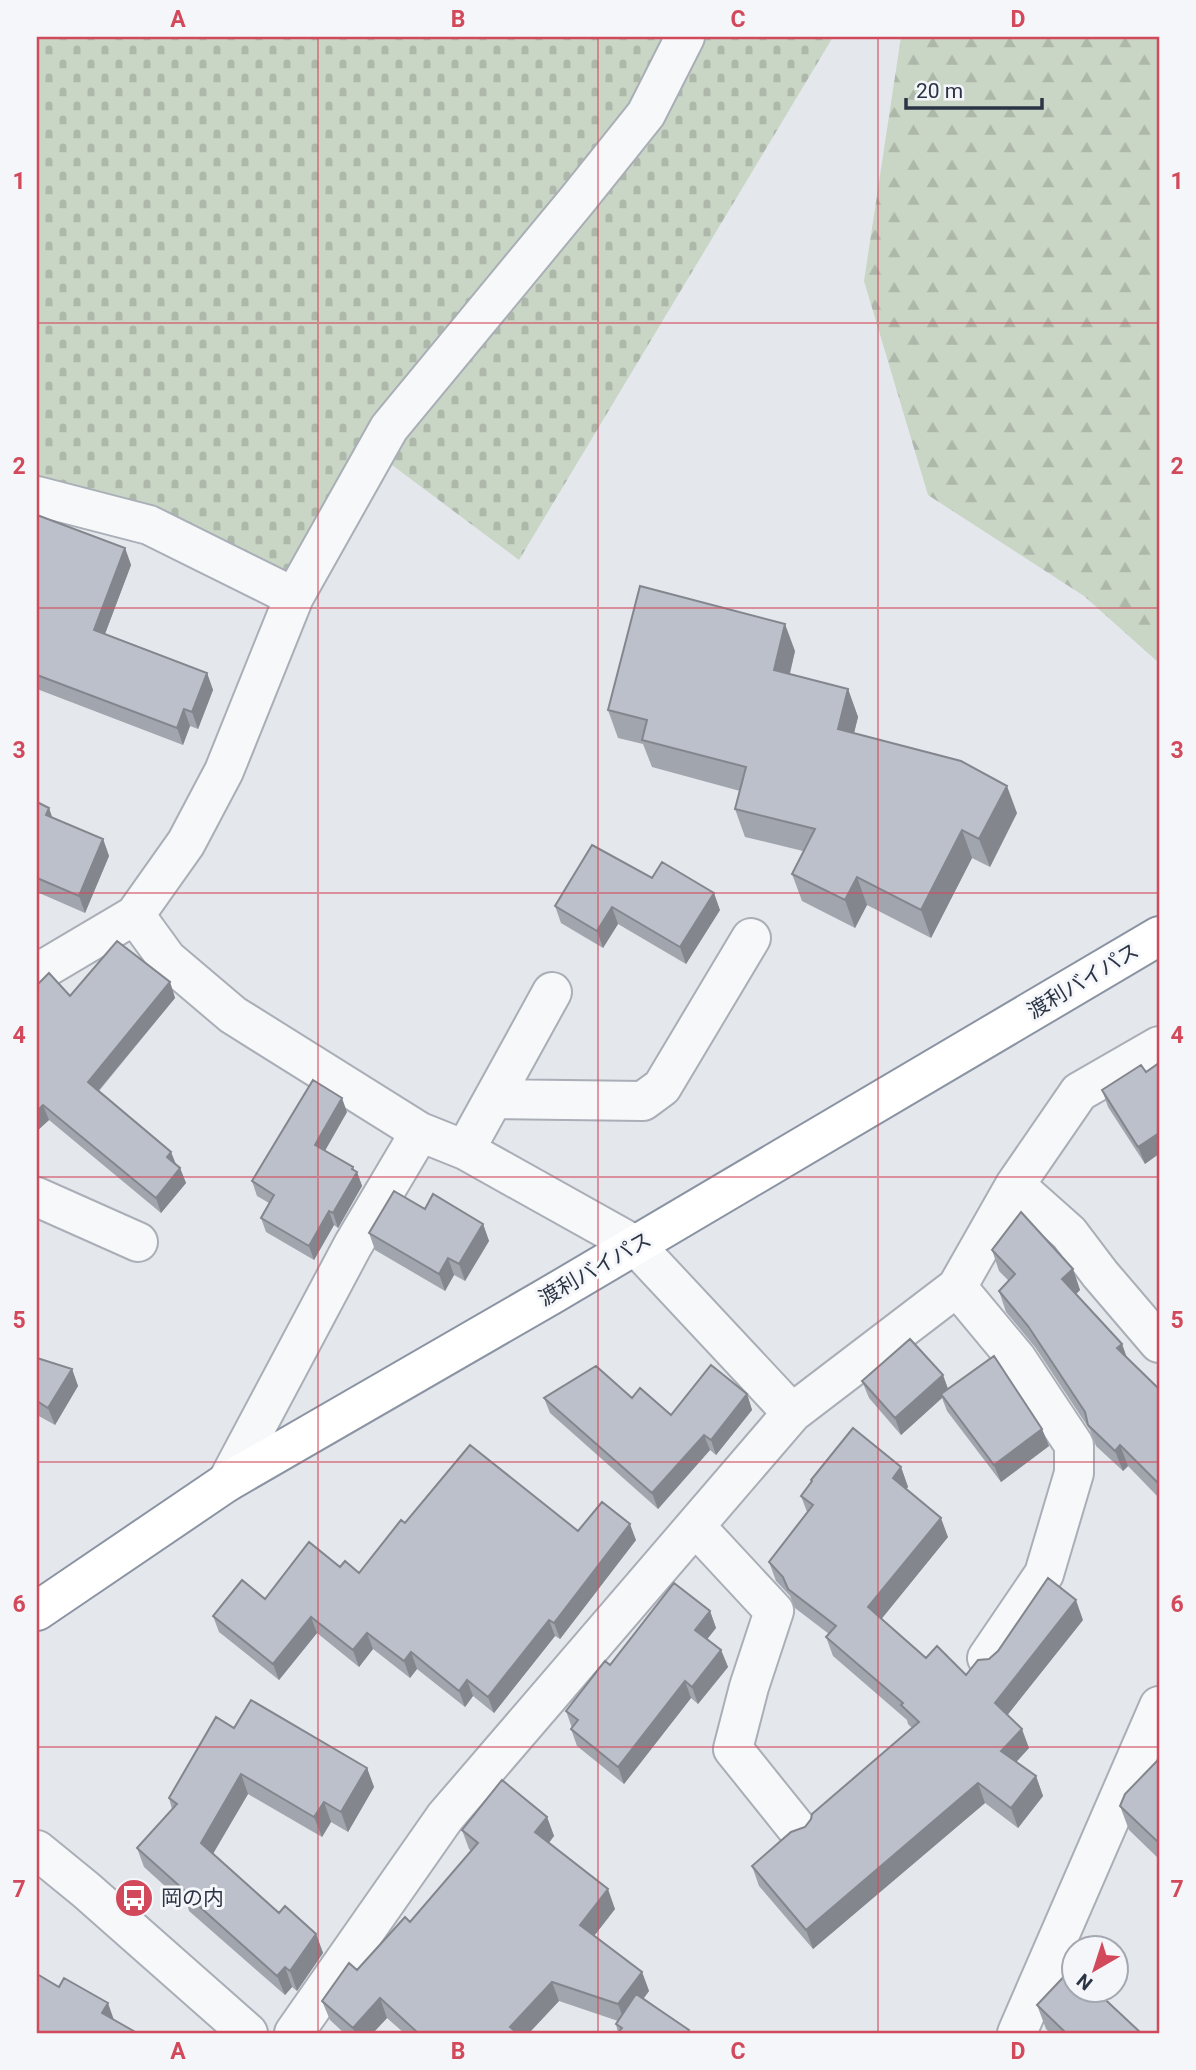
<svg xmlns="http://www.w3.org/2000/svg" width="1196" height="2070" viewBox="0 0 1196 2070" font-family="Roboto,'Noto Sans JP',sans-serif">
<defs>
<pattern id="forest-firs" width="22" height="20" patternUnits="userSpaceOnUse" patternTransform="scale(1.75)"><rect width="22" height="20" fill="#c9d6c5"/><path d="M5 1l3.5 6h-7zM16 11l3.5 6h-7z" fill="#adb8ab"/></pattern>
<pattern id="cemetery-stones" width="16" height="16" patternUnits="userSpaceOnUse" patternTransform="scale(1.75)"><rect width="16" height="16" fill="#c9d6c5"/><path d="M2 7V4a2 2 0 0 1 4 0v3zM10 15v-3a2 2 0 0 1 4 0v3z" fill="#adb8ab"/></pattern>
</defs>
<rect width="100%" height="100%" fill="#e4e7ec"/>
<path fill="url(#forest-firs)" d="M901 37H1159V663L1084 596 928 495 864 281Z"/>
<path fill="url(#cemetery-stones)" d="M37 37H833L519 560 368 447 288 574 151 512 37 476Z"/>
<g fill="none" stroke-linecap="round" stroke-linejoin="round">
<defs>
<path id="minor" d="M685 37 646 114 578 199 389 428 294 597 224 771 186 843 135 915 167 959 233 1015 420 1132 465 1150 635 1245 792 1413
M37 496 149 525 294 597
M37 973 135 915
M493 1099 643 1101 662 1087 751 938
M465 1150 552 992
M1015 1185 1069 1233 1100 1274 1159 1343
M37 1197 138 1242
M957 1287 1017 1359 1074 1445V1473L1044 1574 987 1658
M227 1482 353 1245 420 1132
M695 1526 774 1611 749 1687 733 1749 798 1830
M294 2033 445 1817 792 1413 957 1287 1015 1185 1079 1092 1159 1046
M1017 2033 1159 1706"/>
<path id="tertiary" d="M37 1850 86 1890 248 2033"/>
<path id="trunk" d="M37 1611 227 1482 551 1295 1159 936"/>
</defs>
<use href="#minor" stroke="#a9aeb7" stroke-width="42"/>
<use href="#tertiary" stroke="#a9aeb7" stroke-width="42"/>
<use href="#trunk" stroke="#8b94a3" stroke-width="42"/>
<use href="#minor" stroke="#f7f8fa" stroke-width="38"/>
<use href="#tertiary" stroke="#f7f8fa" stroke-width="38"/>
<use href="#trunk" stroke="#fff" stroke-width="38"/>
</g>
<path fill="#a1a5ae" d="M37 515 125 548 131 565 105 634 207 673 213 690 198 729 190 726 183 745 37 689Z
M795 651 790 674 848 689 858 717 854 733 1017 813 990 867 972 858 931 938 867 905 855 928 802 901 792 874 803 851 745 837 735 809 740 791 652 767 643 744 618 738 608 710Z
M37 802 52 817 103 839 109 856 85 913 37 892Z
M652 878 720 910 686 964 618 924 603 948 561 923 555 906Z
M170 982 175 998 99 1091 171 1152 176 1164 180 1168 186 1183 161 1213 49 1120 37 1131 70 996Z
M1146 1072 1145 1164 1108 1107 1102 1090Z
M347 1112 325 1151 357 1172 362 1186 338 1228 334 1225 314 1260 266 1232 261 1218 269 1203 257 1196 252 1181Z
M425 1209 483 1224 489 1241 465 1281 454 1275 445 1291 375 1250 369 1233Z
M992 1250 1073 1269 1080 1290 1076 1294 1122 1344 1127 1358 1159 1389V1498L1128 1466 1123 1471 1096 1446 1090 1430 1035 1347 1006 1312 999 1291 1009 1281 999 1271Z
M37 1358 72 1369 78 1386 55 1425 37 1415Z
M943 1375 948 1389 1042 1429 1049 1446 1001 1482 947 1411 942 1398 901 1435 869 1398 862 1381Z
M747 1394 752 1410 716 1455 710 1450 658 1509 550 1413 544 1398H632L671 1415Z
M901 1467 908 1487 906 1489 948 1537 881 1619 926 1658 966 1675 989 1659 1083 1620 1007 1715 1029 1748 1016 1762 1036 1776 1043 1796 1018 1828 985 1803 813 1949 759 1886 752 1866 805 1827 912 1728 908 1724 907 1720 833 1656 826 1637 829 1634 795 1608 790 1596 776 1581 769 1562 807 1512 801 1496 812 1483 811 1480Z
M405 1523 578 1531 636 1540 560 1639 555 1636 494 1713 473 1696 465 1707 417 1669 410 1678 373 1649 359 1667 317 1633 279 1680 219 1632 213 1616 265 1599 340 1567 359 1573Z
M710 1611 716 1628 707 1639 721 1650 728 1667 698 1704 691 1698 624 1784 577 1746 571 1729 572 1728 566 1711 610 1665Z
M234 1728 367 1768 374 1787 348 1832 331 1822 322 1837 248 1794 213 1854 279 1913 316 1934 323 1953 297 1991 292 1987 285 1995 189 1911 188 1907 144 1867 137 1848 172 1809 169 1798Z
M1159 1762V1859L1129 1830 1120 1806Z
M547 1817 554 1836 549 1843 615 1909 594 1936 642 1972 649 1991 644 1998 689 2030 691 2033H618L616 2024 618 2021 559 2001 529 2033H404L387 2018 373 2033H344L330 2020 322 2001 410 1922 471 1851 469 1849 462 1830Z
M1037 2005 1141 2033H1050L1046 2029Z"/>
<path fill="#83868d" d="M125 548 131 565 100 647 94 630Z
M785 624 795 651 784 697 774 670Z
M207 673 213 690 198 729 192 712Z
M848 689 858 717 848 757 838 729Z
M184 709 190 726 183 745 177 728Z
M1007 786 1017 813 990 867 979 839Z
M49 808 55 825 46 815Z
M962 830 972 858 931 938 921 910Z
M103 839 109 856 85 913 79 896Z
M857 877 867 905 855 928 845 900Z
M714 893 720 910 686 964 680 947Z
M612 907 618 924 603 948 597 931Z
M170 982 175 998 93 1097 88 1082Z
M342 1098 347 1112 320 1159 315 1145Z
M43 1105 49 1120 37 1131V1111Z
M1159 1133V1154L1145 1164 1138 1147Z
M171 1152 177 1168 167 1157Z
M353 1167 356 1174 357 1172 362 1186 338 1228 333 1213Z
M180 1168 186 1183 161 1213 156 1198Z
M329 1211 334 1225 314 1260 309 1246Z
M483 1224 489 1241 465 1281 459 1264Z
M448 1258 454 1275 445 1291 439 1274Z
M1073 1269 1080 1290 1070 1300 1062 1279Z
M1122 1344 1129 1364 1117 1348Z
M72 1369 78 1386 55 1425 48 1408Z
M943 1375 949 1392 941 1394 942 1398 901 1435 895 1418Z
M747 1394 752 1410 716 1455 711 1440Z
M1042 1429 1049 1446 1001 1482 994 1465Z
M704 1435 710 1450 658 1509 652 1493Z
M1120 1445 1128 1466 1123 1471 1115 1451Z
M901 1467 908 1487 900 1497 893 1478Z
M941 1518 948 1537 875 1627 868 1607Z
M630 1524 636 1540 560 1639 554 1623Z
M1076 1600 1083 1620 1002 1722 995 1703Z
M710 1611 716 1628 701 1647 695 1630Z
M311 1617 317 1633 279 1680 273 1664Z
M549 1620 555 1636 494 1713 488 1697Z
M367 1633 373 1649 359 1667 353 1650Z
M721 1650 728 1667 698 1704 692 1687Z
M411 1652 417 1669 410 1678 404 1661Z
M467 1680 473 1696 465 1707 459 1691Z
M685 1681 691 1698 624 1784 618 1767Z
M1022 1729 1029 1748 1009 1770 1001 1751Z
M367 1768 374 1787 348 1832 341 1812Z
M241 1774 248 1794 208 1862 201 1843Z
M1036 1776 1043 1796 1018 1828 1011 1808Z
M978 1783 985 1803 813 1949 806 1930Z
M324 1802 331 1822 322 1837 314 1817Z
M547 1817 554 1836 542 1851 535 1832Z
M608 1889 615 1909 587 1945 580 1925Z
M316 1934 323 1953 297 1991 290 1971Z
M285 1967 292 1987 285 1995 277 1976Z
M642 1972 649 1991 625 2023 618 2004Z
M552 1982 559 2001 529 2033H512L510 2027Z
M380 1998 387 2018 373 2033H355L353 2028Z
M108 2003 114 2020 102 2013Z"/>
<path fill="#bbc0ca" stroke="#83868d" stroke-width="2" d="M37 515 125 548 94 630 207 673 192 712 184 709 177 728 37 675Z
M640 586 785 624 774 670 848 689 838 729 961 761 1007 786 979 839 962 830 921 910 857 877 845 900 792 874 815 829 735 809 746 767 642 740 647 720 608 710Z
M37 802 49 808 46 815 103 839 79 896 37 878Z
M592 845 652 878 662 862 714 893 680 947 612 907 597 931 555 906Z
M117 941 170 982 88 1082 171 1152 167 1157 180 1168 156 1198 43 1105 37 1111V985L49 973 70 996Z
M1159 1063V1133L1138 1147 1102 1090 1141 1065 1146 1072Z
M313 1080 342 1098 315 1145 353 1167 352 1169 357 1172 333 1213 329 1211 309 1246 261 1218 274 1195 252 1181Z
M394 1191 425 1209 433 1194 483 1224 459 1264 448 1258 439 1274 369 1233Z
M1021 1212 1073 1269 1062 1279 1122 1344 1117 1348 1159 1389V1484L1120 1445 1115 1451 1088 1425 1085 1412 1028 1326 999 1291 1015 1274 992 1250Z
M910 1339 943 1375 895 1418 862 1381Z
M994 1356 1042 1429 994 1465 941 1394Z
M37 1358 72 1369 48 1408 37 1401Z
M711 1365 747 1394 711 1440 704 1435 652 1493 544 1398 596 1366 632 1398 640 1388 671 1415Z
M853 1428 901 1467 893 1478 941 1518 868 1607 926 1658 937 1646 966 1675 978 1660 989 1659 998 1651 1048 1578 1076 1600 995 1703 1022 1729 1001 1751 1036 1776 1011 1808 978 1783 806 1930 752 1866 791 1832 805 1827 811 1819 812 1814 919 1722 901 1705 903 1703 826 1637 836 1626 788 1589 783 1577 769 1562 813 1505 801 1496 812 1481 811 1480Z
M470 1445 578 1531 602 1502 630 1524 554 1623 549 1620 488 1697 467 1680 459 1691 411 1652 404 1661 367 1633 353 1650 311 1617 273 1664 213 1616 242 1580 265 1599 309 1542 340 1567 345 1561 359 1573 401 1520 405 1523Z
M674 1583 710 1611 695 1630 721 1650 692 1687 685 1681 618 1767 571 1729 578 1720 566 1711 605 1661 610 1665Z
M251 1700 367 1768 341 1812 324 1802 314 1817 241 1774 201 1843 279 1913 285 1906 316 1934 290 1971 285 1967 277 1976 182 1891 184 1890 137 1848 177 1804 169 1798 216 1717 234 1728Z
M1158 1760 1159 1762V1843L1120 1806 1125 1794Z
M502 1780 547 1817 535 1832 608 1889 580 1925 642 1972 618 2004 552 1982 510 2027 517 2033H418L380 1998 353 2028 322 2001 349 1963 357 1970 405 1917 410 1922 478 1843 462 1830Z
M1072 1968 1074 1969V1990H1095L1141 2033H1066L1037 2005Z
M37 1974 59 1987 64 1978 108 2003 102 2013 137 2033H37Z
M636 1994 689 2030 687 2033H618L622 2028 616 2024Z"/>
<path fill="none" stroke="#d1495b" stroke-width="2" stroke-opacity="0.55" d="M318 37V2033M598 37V2033M878 37V2033M37 323H1159M37 608H1159M37 893H1159M37 1177H1159M37 1462H1159M37 1747H1159"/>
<defs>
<symbol id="bus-disc" viewBox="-11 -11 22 22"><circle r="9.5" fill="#d1495b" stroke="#f4f6f9"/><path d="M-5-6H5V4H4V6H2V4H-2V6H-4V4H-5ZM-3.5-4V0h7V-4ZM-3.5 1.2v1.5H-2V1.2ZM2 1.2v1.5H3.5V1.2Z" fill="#fff"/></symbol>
</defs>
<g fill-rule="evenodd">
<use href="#bus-disc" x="112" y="1876" width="44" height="44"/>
</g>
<g text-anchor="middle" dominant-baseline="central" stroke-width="6" stroke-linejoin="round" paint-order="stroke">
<g font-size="21" fill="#2b3445" stroke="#f4f6f9">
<text transform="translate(1083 981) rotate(-31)">渡利バイパス</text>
<text transform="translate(595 1269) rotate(-30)">渡利バイパス</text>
</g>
<g font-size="21" fill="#2b3445" stroke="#f4f6f9" text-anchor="start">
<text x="161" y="1898">岡の内</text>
</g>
</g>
<rect width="1196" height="2070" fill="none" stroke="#f4f6f9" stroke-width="77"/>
<g transform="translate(1095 1969) rotate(219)"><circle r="33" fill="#f4f6f9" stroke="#a4a8b1" stroke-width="2"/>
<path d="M0-5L12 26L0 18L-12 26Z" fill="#d1495b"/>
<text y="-10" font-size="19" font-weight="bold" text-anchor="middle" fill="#2b3445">N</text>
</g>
<path d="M906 98v10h136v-10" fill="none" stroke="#2b3445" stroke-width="3.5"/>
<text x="916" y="98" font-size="21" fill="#2b3445" stroke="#f4f6f9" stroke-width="5" paint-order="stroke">20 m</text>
<rect x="38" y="38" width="1120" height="1994" fill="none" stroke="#d1495b" stroke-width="2.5"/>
<g font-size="23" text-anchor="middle" font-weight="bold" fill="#d1495b">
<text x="178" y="27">A</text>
<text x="458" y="27">B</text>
<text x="738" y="27">C</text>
<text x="1018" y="27">D</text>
<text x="19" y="189">1</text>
<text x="1177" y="189">1</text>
<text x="19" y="474">2</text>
<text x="1177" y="474">2</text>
<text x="19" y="758">3</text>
<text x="1177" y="758">3</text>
<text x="19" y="1043">4</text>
<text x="1177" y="1043">4</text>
<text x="19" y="1328">5</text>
<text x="1177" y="1328">5</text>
<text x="19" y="1612">6</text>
<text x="1177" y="1612">6</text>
<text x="19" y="1897">7</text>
<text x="1177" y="1897">7</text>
<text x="178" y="2059">A</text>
<text x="458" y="2059">B</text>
<text x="738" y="2059">C</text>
<text x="1018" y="2059">D</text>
</g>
</svg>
